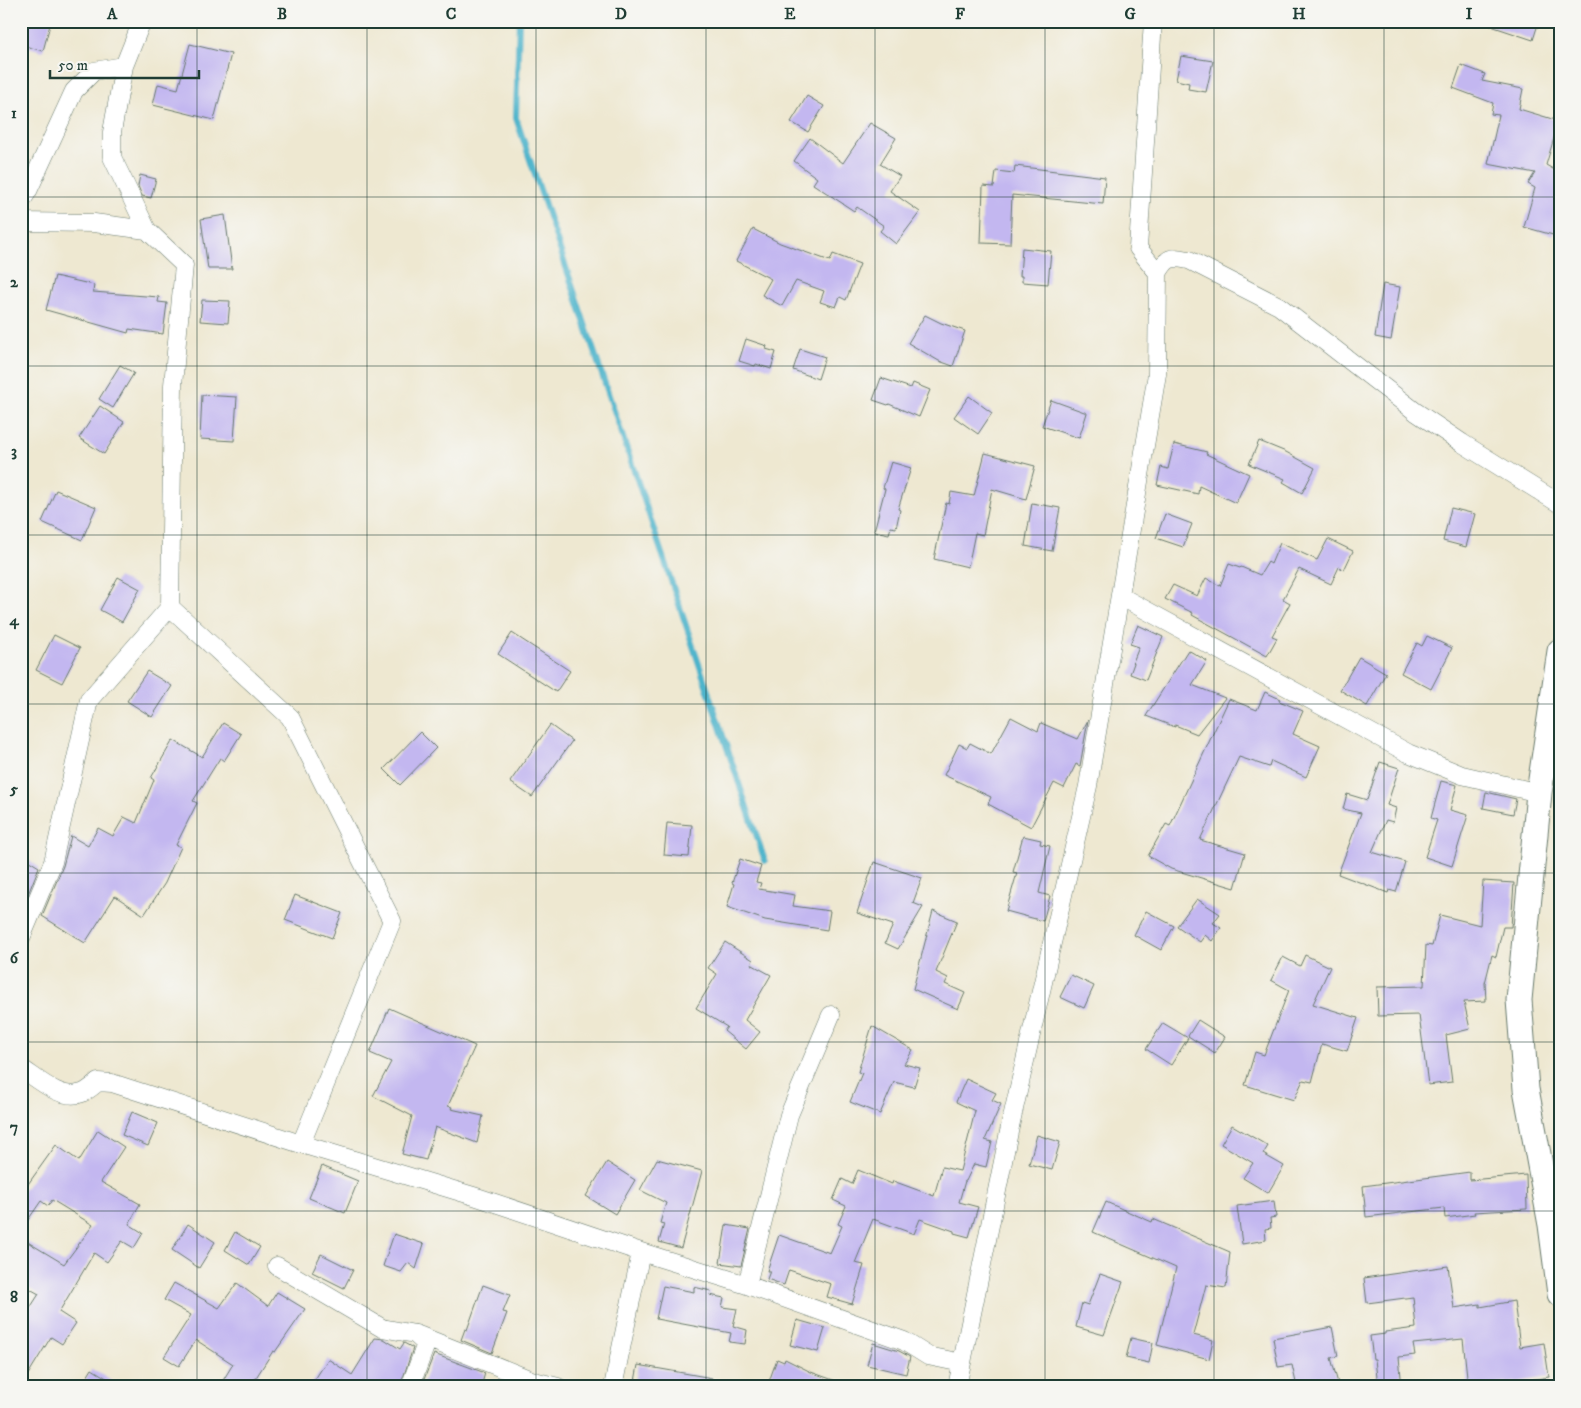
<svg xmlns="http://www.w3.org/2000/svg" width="1581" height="1408" viewBox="0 0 1581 1408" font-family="'IM FELL DW Pica',serif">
<rect width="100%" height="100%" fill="#f6f6f2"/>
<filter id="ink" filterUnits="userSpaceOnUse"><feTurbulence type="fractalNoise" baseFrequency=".02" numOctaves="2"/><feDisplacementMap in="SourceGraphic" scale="10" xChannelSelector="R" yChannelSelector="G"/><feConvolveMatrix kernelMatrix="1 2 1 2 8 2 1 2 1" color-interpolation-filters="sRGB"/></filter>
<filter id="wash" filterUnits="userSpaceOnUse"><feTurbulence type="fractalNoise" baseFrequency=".0096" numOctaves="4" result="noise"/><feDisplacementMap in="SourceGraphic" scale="20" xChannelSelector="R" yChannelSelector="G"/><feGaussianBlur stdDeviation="1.12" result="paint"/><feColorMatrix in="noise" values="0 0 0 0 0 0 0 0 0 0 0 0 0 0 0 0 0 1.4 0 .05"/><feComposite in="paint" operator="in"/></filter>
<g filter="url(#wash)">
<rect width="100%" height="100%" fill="#eee8d1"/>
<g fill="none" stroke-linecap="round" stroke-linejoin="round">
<path stroke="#4db4cb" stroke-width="6" d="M519 21 516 118 765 861"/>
</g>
<g id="blocks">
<path fill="#c3b7f0" d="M21 21H51L43 51 21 45Z
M1485 21H1539L1533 40 1485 24Z
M190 44 231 54 214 120 153 105 158 84 178 89Z
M1181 56 1213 61 1206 92 1188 89 1189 83 1176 80Z
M1461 65 1485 74 1482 81 1523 89 1519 109 1559 121 1546 165 1560 173V211L1553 235 1524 227 1535 188 1528 184 1535 173 1488 164 1499 115 1491 114 1493 103 1453 88Z
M807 96 824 106 808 132 791 122Z
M870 123 896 138 880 164 900 176 890 191 920 212 896 244 880 231 884 226 857 207 854 211 813 184 817 178 794 161 810 138 843 163Z
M1015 166 1105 177 1103 204 1012 195 1010 244 981 243 983 186 994 187 996 171 1014 173Z
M140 175 156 179 151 198 142 196 138 186Z
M225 215 232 269H208L201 219Z
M753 229 780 243 830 261 833 254 860 264 846 300 840 297 836 307 820 302 824 291 796 281 782 306 762 295 771 279 736 261Z
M1022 248 1051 251 1048 284 1022 282V276H1020Z
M55 276 94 285 93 292 159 297 158 302 167 303 163 334 129 329 128 333 46 310Z
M1383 284 1400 287 1391 340 1375 337Z
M202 300 230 301 228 323 200 321Z
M925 315 941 323 965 331 953 366 939 361 908 343Z
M746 339 767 346 766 349 776 352 771 369 756 364 755 366 739 361Z
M800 349 825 357 818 379 793 370Z
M120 365 134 373 113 408 99 399Z
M881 378 911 388 913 383 930 390 919 417 889 404 888 405 873 400Z
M202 395 237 397 234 441 200 439Z
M969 396 992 413 978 434 954 417Z
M1051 400 1087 413 1079 438 1042 426Z
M100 406 124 422 104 454 79 438Z
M1259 441 1286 452 1315 468 1302 493 1283 482 1285 479 1249 464Z
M1174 444 1207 452 1206 454 1249 474 1236 503 1199 486 1198 494 1157 485 1161 467 1168 469Z
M985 453 1035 466 1026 499 992 489 983 535 975 533 968 567 934 559 946 503 949 504 951 492 974 496Z
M891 462 911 468 898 509 900 510 896 528 891 527 889 534 874 531 885 489 883 488Z
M56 490 96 507 82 540 42 522Z
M1032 503 1060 508 1052 551 1025 546Z
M1451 508 1475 514 1466 547 1443 541Z
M1165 514 1192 524 1183 547 1156 538Z
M1328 539 1353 551 1344 570 1339 567 1331 584 1299 569 1283 599 1290 603 1272 636 1277 638 1267 656 1192 615 1193 613 1165 599 1173 585 1197 596 1206 578 1220 586 1229 564 1240 568 1241 567 1260 575 1268 562 1271 564 1280 543 1317 560Z
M118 577 140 589 122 622 100 610Z
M1138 625 1163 637 1146 680 1130 674 1134 663 1133 662 1139 647 1130 644Z
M512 633 570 671 556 692 498 654Z
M54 635 80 648 62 683 36 670Z
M1427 636 1452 648 1431 689 1401 673 1417 643 1422 646Z
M1188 650 1207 661 1192 685 1225 698 1197 734 1175 725V727L1146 716Z
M1359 657 1386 673 1367 706 1340 690Z
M147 671 172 686 152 717 127 701Z
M1265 692 1280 699 1279 701 1303 711 1293 734 1320 746 1306 777 1271 761 1269 767 1239 757 1200 840 1245 853 1235 888 1171 869 1148 856 1166 824 1170 826 1229 699 1257 710Z
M1011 717 1038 731 1041 723 1078 739 1088 720 1080 766 1076 764 1064 788 1054 783 1031 827 988 804 991 797 944 775 959 744 967 748 970 743 991 754Z
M223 723 241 734 224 761 220 758 193 801 197 803 176 845 181 847 165 883 144 915 115 896 85 943 42 916 63 866 71 836 88 846 98 828 113 836 124 817 136 823 154 780 151 778 173 740 202 757Z
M550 725 572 741 532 797 510 782Z
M420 732 436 748 400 785 384 769Z
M1380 762 1399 768 1387 805 1396 808 1393 822 1386 820 1372 852 1405 862 1396 892 1389 890 1388 893 1338 874 1361 813 1343 809 1347 794 1367 800Z
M1441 781 1457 785 1450 810 1468 815 1452 866 1425 857 1437 820 1431 818Z
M1486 792 1516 799 1513 814 1483 808Z
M667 823 692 825 689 857 664 855Z
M1023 836 1041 840 1040 844 1050 846 1039 893 1050 896 1043 921 1006 911 1017 873 1013 872Z
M21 856 39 867 24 904 21 903Z
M740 859 761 866 756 882 761 883 759 889 795 895 793 906 830 911 827 930 765 920 727 907 734 884 732 883Z
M874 862 922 878 913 903 923 907 898 949 885 943 893 925 857 913Z
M1483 881 1514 883 1511 927H1503L1496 957 1492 955 1485 983 1486 1001 1464 1002 1470 1029 1446 1035 1452 1082 1428 1085 1419 1015 1378 1016 1377 987 1424 986 1426 945 1432 946 1440 915 1480 925Z
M295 895 342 913 332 938 285 920Z
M1197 899 1220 914 1213 923 1221 928 1212 941 1205 935 1200 942 1177 926Z
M933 911 957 921 936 972 948 978 945 984 965 993 958 1009 913 989Z
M1146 911 1174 926 1161 950 1134 935Z
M725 942 753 960 751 964 771 975 745 1020 760 1032 746 1049 724 1031 727 1027 696 1008 717 974 708 968Z
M1305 955 1330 967 1313 1004 1358 1018 1347 1051 1322 1044 1312 1082 1303 1080 1294 1100 1245 1085 1255 1052 1264 1055 1289 990 1271 980 1283 957 1300 966Z
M1071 975 1094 986 1084 1008 1060 997Z
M389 1008 475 1046 448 1106 452 1107 451 1109 483 1116 477 1143 435 1127 426 1160 402 1154 412 1116 373 1096 391 1062 370 1053Z
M1198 1020 1225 1037 1215 1053 1188 1036Z
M1163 1023 1188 1038 1171 1065 1146 1049Z
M872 1026 913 1050 904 1064 920 1068 914 1087 894 1082 880 1114 850 1102 862 1073 858 1072Z
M966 1079 996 1093 992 1100 1001 1104 985 1140 992 1142 986 1167 974 1164 966 1181H965L959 1202 978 1207 969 1237 954 1233V1231L920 1219 914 1234 873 1219 855 1263 864 1265 852 1304 827 1297 831 1284 789 1270 784 1285 767 1279 770 1271H767L779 1235 830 1253 842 1226 838 1224 846 1206 833 1200 842 1179 852 1184 858 1170 892 1184 893 1181 934 1196 942 1167 960 1171 975 1111 956 1102Z
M132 1112 158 1123 148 1146 122 1135Z
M1232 1125 1268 1146 1263 1154 1284 1166 1268 1193 1243 1178 1253 1163 1221 1144Z
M98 1130 124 1147 101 1182 140 1204 129 1224 143 1233 134 1248 122 1241 107 1262 94 1253 59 1312 76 1323 62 1344 51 1337 21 1386V1322L39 1294 21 1284V1238L64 1264 93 1225 52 1200 48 1206 41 1201 21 1230V1194L56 1145 79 1161Z
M1037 1135 1060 1142 1052 1170 1029 1164Z
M657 1159 702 1171 681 1248 659 1242 664 1224 660 1223 666 1203 640 1190Z
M607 1162 635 1180 615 1214 586 1196Z
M322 1166 358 1181 345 1213 309 1198Z
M1470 1172V1180L1526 1175 1527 1209 1474 1212 1475 1214 1445 1218 1444 1208 1366 1217 1363 1186Z
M1274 1201 1276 1217 1270 1218 1271 1228 1265 1229 1266 1240 1242 1244 1237 1206Z
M1106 1202 1152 1222 1153 1219 1230 1252 1226 1288 1206 1285 1193 1335 1213 1340 1209 1359 1157 1345 1176 1268 1093 1232Z
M188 1224 215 1242 199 1268 172 1250Z
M726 1225 750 1229 741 1266 720 1263Z
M235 1232 260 1247 249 1265 225 1250Z
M394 1234 424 1244 416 1269 408 1263 401 1272 383 1266Z
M321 1254 353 1270 344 1288 312 1272Z
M1448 1266 1454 1308 1480 1304V1307L1514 1301 1520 1347 1544 1343 1549 1377 1509 1383 1468 1386 1463 1339 1413 1344 1415 1355 1399 1357 1402 1387H1378L1375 1359H1373L1370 1336 1385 1334V1332L1416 1328 1413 1297 1367 1303 1364 1278Z
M1100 1274 1123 1282 1104 1335 1076 1327 1082 1303 1088 1305Z
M174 1283 219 1308 237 1283 268 1306 277 1292 305 1309 275 1352 273 1351 250 1387H219L233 1364 196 1340 179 1366 164 1357 191 1315 164 1300Z
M483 1285 510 1295 503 1312 507 1313 492 1353 461 1340 465 1329 467 1330Z
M663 1286 694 1292V1287L711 1291 710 1295 724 1298 722 1307 737 1309 733 1326 747 1330 745 1344 729 1342 731 1333 656 1319Z
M797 1320 825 1328 818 1352 790 1345Z
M1332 1327 1338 1356 1331 1358 1339 1387H1297L1292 1365 1278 1367 1273 1338Z
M375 1338 384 1339 400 1349 404 1343 413 1348 400 1387H310L328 1359 352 1375Z
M1131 1338 1153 1343 1149 1363 1126 1358Z
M873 1343 899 1351 910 1357 906 1374 867 1365Z
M434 1354 485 1373 481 1387H421Z
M777 1359 784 1362 785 1359 811 1372 847 1385V1387H767Z
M638 1365 712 1378 711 1387H634Z
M92 1369 121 1387H81Z"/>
</g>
</g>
<g filter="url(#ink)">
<use href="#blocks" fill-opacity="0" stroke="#67796b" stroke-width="1"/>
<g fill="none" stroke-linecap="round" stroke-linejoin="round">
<defs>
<path id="street" d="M142 21 124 66 112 132V157L147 230 184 265 173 385 170 607 290 717 392 921 301 1144
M1153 21 1138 248 1158 273
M21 202 28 191 74 91 94 71 124 66
M21 222 94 223 147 230
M1120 596 1408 753 1462 775 1539 793
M21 938 53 862 89 700 170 607
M21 1068C38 1079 61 1101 82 1093 88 1091 93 1086 98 1082L112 1083 301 1144 477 1197 641 1252 747 1285 904 1341 928 1356 962 1363
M277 1266 382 1328 415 1334 426 1344 410 1387
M747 1285 789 1115 831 1015
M416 1334 534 1381 558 1387
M613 1387 641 1252
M957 1387 1011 1122 1088 786 1157 374 1158 273C1168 256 1171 257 1189 260L1279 306 1416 412 1462 443 1560 504"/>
<path id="secondary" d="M1560 651 1539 793 1519 1000 1526 1089 1551 1225 1560 1294"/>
</defs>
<use href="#street" stroke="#67796b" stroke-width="19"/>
<use href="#secondary" stroke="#67796b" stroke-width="27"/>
<use href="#street" stroke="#fff" stroke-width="18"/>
<use href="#secondary" stroke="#fff" stroke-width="25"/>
</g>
</g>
<path fill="none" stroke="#1f3d34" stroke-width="1" stroke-opacity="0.55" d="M197 21V1387M367 21V1387M536 21V1387M706 21V1387M875 21V1387M1045 21V1387M1214 21V1387M1384 21V1387M21 197H1560M21 366H1560M21 535H1560M21 704H1560M21 873H1560M21 1042H1560M21 1211H1560"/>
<rect width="1581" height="1408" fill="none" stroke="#f6f6f2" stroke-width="55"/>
<path d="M50 70v8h149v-8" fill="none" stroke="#1f3d34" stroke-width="2.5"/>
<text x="58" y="70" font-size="15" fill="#1f3d34" stroke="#f6f6f2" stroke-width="4" paint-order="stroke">50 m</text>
<rect x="28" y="28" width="1526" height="1352" fill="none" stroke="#1f3d34" stroke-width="2"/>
<g font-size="16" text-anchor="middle" font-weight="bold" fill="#1f3d34">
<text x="112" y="19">A</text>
<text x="282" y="19">B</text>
<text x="451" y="19">C</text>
<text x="621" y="19">D</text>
<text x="790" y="19">E</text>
<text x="960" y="19">F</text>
<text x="1130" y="19">G</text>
<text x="1299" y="19">H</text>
<text x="1469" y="19">I</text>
<text x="14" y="118">1</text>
<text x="14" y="287">2</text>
<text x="14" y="456">3</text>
<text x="14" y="625">4</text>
<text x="14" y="794">5</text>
<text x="14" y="963">6</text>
<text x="14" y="1132">7</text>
<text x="14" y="1302">8</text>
</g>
</svg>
